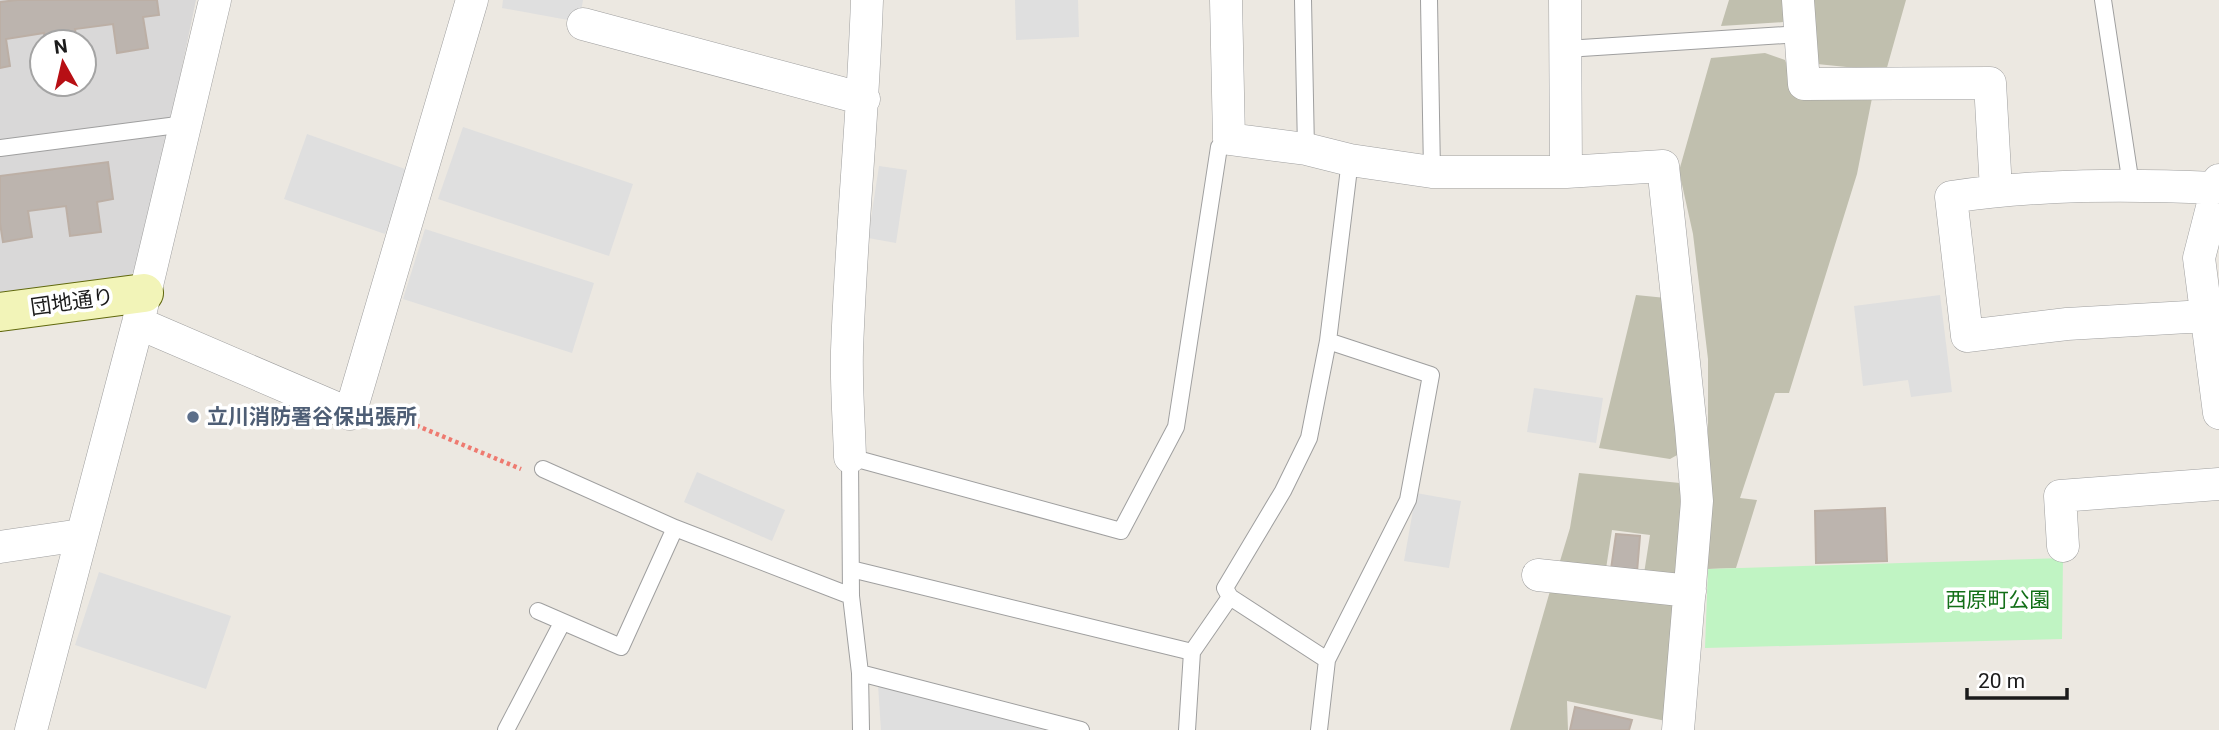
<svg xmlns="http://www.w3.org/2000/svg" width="2219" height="730" viewBox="0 0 2219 730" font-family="Roboto,'Noto Sans JP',sans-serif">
<rect width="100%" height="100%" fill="#ece8e1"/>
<path fill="#d9d8d8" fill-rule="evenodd" d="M0 0H196L141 264 127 279 0 296ZM42 42H84V84H42Z"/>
<path fill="#c0bfae" d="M1729 0H1782L1784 22 1721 26Z
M1812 0H1906L1886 71 1817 64Z
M1765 53 1785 60 1797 94 1873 93 1857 174 1789 393H1775L1740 498 1757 500 1736 568 1708 569V359L1693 234 1679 171 1711 58Z
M1636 295 1666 298 1679 454 1670 459 1599 448Z
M1579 473 1680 483 1681 534 1676 584 1643 580 1650 535 1612 530 1605 575 1557 571 1570 528Z
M1550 591 1677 602 1666 721 1567 701 1568 730H1510Z"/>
<path fill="#c0f4c3" d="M2063 558 2062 639 1705 648 1708 569Z"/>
<path fill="#dfdfdf" d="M503 0H583L579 22 502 8Z
M1015 0H1078L1079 37 1016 40Z
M463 127 633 184 609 256 438 199Z
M307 134 408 170 385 234 284 199Z
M879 166 907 170 896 243 868 238Z
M425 229 594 283 572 353 403 299Z
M1940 295 1952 392 1911 397 1908 380 1863 386 1854 306Z
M1534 388 1603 398 1596 443 1527 432Z
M697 472 785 510 772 541 684 502Z
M1416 493 1461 501 1449 568 1404 561Z
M99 572 231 616 206 689 75 645Z
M878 685 1045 730H881Z"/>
<path fill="#bcb4ae" stroke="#bcafa5" stroke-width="2" d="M17 0H157L159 15 143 17 148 48 117 53 113 24 75 29 77 42H45L44 33 6 39 10 66 0 68V2Z
M108 162 113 199 97 202 101 232 70 236 66 206 28 211 32 237 3 242 0 223V176Z
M1885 508 1887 561 1816 563 1815 511Z
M1616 534 1640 536 1637 572 1611 569Z
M1575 707 1632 720 1629 730H1570Z"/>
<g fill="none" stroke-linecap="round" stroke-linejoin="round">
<defs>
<path id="lane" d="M1303 0 1306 149
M1429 0 1432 172
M2103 0 2131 185
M1566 49 1800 34
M0 148 185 124
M543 469 675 528 851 596
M851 569 1192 652
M1230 597 1327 660
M538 611 621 647 675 528
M860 673 1081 730
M506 730 562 623
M861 730 860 673 851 596 850 457 1121 531 1176 427 1219 147 1229 139
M1187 730 1192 652 1230 597 1225 588 1283 491 1309 438 1328 341 1350 160
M1319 730 1327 660 1408 500 1431 375 1328 341"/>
<path id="street" d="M1226 0 1229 139 1306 149 1350 160 1432 172H1566L1663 166 1691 428 1697 501 1678 730
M1565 0 1566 172
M1798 0 1804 84 1990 83 1996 190
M583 24 864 99
M2219 180 2199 258 2219 413
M2205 316 2067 324 1967 336 1951 197C2039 184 2127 184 2215 188
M138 323 350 414 472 0
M850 457C849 422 846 386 847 351 851 234 863 117 867 0
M2063 546 2060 496 2219 484
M0 547 81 535
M1538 575 1690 591
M31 730 138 323 215 0"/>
<path id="secondary" d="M0 312 144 293"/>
</defs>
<use href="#lane" stroke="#9f9f9f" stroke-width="18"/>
<use href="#street" stroke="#9f9f9f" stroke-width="33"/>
<use href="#secondary" stroke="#60680d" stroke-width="40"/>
<path stroke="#ee7a70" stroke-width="4.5" stroke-dasharray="3.5 3.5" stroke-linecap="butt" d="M384 412 521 469"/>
<use href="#lane" stroke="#fff" stroke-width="16"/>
<use href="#street" stroke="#fff" stroke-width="32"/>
<use href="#secondary" stroke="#f2f4b8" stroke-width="38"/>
</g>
<circle fill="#5c6f8a" stroke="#fff" stroke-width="2.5" cx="193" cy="417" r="7"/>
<g text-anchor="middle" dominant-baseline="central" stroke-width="7" stroke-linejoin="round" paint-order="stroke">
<g font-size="21" fill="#1b1b1b" stroke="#fff">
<text transform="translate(72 302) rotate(-8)">団地通り</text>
</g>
<g font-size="21" font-weight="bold" fill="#4e5e75" stroke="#fff" text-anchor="start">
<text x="207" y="417">立川消防署谷保出張所</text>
</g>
<g font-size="21" fill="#136f18" stroke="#fff">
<text x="1998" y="600">西原町公園</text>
</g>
</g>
<g transform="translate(63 63) rotate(352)"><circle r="33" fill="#ffffff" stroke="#a4a4a4" stroke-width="2"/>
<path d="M0-5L12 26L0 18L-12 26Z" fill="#b70f14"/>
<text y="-10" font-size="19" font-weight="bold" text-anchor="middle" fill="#1b1b1b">N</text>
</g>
<path d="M1967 688v10h100v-10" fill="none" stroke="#1b1b1b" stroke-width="3.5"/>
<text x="1978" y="688" font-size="21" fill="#1b1b1b" stroke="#ffffff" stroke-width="5" paint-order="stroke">20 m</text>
</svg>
